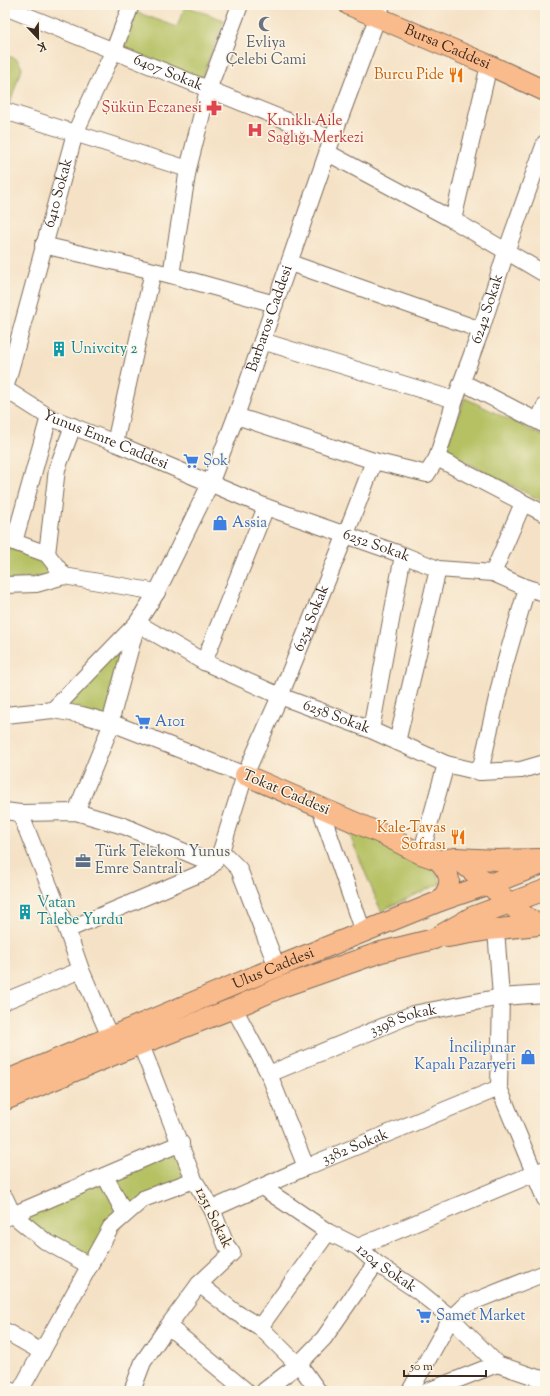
<svg xmlns="http://www.w3.org/2000/svg" width="550" height="1396" viewBox="0 0 550 1396" font-family="'Sorts Mill Goudy',serif">
<rect width="100%" height="100%" fill="#fcf5e5"/>
<filter id="ink" filterUnits="userSpaceOnUse"><feTurbulence type="fractalNoise" baseFrequency=".025" numOctaves="2"/><feDisplacementMap in="SourceGraphic" scale="8" xChannelSelector="R" yChannelSelector="G"/><feConvolveMatrix kernelMatrix="1 2 1 2 8 2 1 2 1" color-interpolation-filters="sRGB"/></filter>
<filter id="wash" filterUnits="userSpaceOnUse"><feTurbulence type="fractalNoise" baseFrequency=".012" numOctaves="4" result="noise"/><feDisplacementMap in="SourceGraphic" scale="16" xChannelSelector="R" yChannelSelector="G"/><feGaussianBlur stdDeviation="0.9" result="paint"/><feColorMatrix in="noise" values="0 0 0 0 0 0 0 0 0 0 0 0 0 0 0 0 0 1.4 0 .05"/><feComposite in="paint" operator="in"/></filter>
<g filter="url(#wash)">
<rect width="100%" height="100%" fill="#f5e2c6"/>
<path fill="#b5c163" stroke="#787640" d="M185 6 224 20 202 78 122 48 136 12 177 27Z
M5 55 17 59 22 68 8 108 5 107Z
M465 398 545 437V496L542 501 445 451Z
M5 547 40 558 55 575 5 581Z
M137 623 110 723 53 710Z
M344 821 432 862 441 883 381 911Z
M181 1143 194 1180 143 1199 90 1266 13 1215Z"/>
</g>
<g filter="url(#ink)">
<g fill="none" stroke-linecap="round" stroke-linejoin="round">
<defs>
<g id="minor">
<path id="s1" d="M5 7 332 139"/>
<path d="M5 111 188 169"/>
<path d="M328 153 453 220 545 274"/>
<path d="M453 220 489 65"/>
<path d="M43 245 171 275 275 304"/>
<path d="M290 263 481 330"/>
<path d="M171 275 188 169 208 90 240 5"/>
<path d="M262 341 455 400"/>
<path d="M462 382 545 425"/>
<path id="s2" d="M5 389 49 417 115 443 266 507 403 555 438 569 493 573 527 588 545 593"/>
<path id="s3" d="M5 389 75 133 114 50 131 5"/>
<path id="s4" d="M236 416 374 461 427 474 437 458 455 400 481 330 506 252 545 143"/>
<path d="M538 420 545 406"/>
<path d="M115 443 153 271"/>
<path d="M437 458 545 514"/>
<path d="M5 540 14 542 47 554 64 576 157 592"/>
<path d="M14 542 49 417"/>
<path d="M47 554 57 469 73 426"/>
<path d="M493 573 523 503"/>
<path d="M5 585 36 584 64 576"/>
<path id="s5" d="M137 623 204 662 280 696 371 730 446 764 480 772 521 770 545 763"/>
<path d="M204 662 266 507"/>
<path id="s6" d="M53 710 137 623 157 592 210 484 236 416 332 139 382 5"/>
<path d="M5 715 53 710 82 715 112 723 245 775"/>
<path d="M110 723 137 624"/>
<path d="M371 730 403 555"/>
<path d="M397 742 438 569"/>
<path d="M480 772 504 667 527 588"/>
<path d="M320 808 363 932"/>
<path d="M5 811 20 813 76 812 124 826 213 864"/>
<path d="M76 812 112 723"/>
<path d="M20 813 67 930 81 970 110 1037"/>
<path d="M221 851 239 869 277 967"/>
<path d="M421 854 446 764"/>
<path d="M496 929 501 997 499 1088 545 1199"/>
<path id="s7" d="M67 930 204 872 213 864 221 851 245 775 280 696 346 534 374 461"/>
<path d="M5 1001 81 970"/>
<path d="M234 1008 269 1074 306 1167"/>
<path id="s8" d="M269 1074 413 1014 501 997 545 994"/>
<path d="M105 1176 125 1214"/>
<path id="s9" d="M262 1187 328 1232 358 1247 376 1263 418 1291 451 1318 497 1364 538 1378 545 1379"/>
<path d="M5 1198 13 1215 45 1241 90 1266"/>
<path id="s10" d="M212 1209 306 1167 499 1088"/>
<path d="M5 1218 181 1143"/>
<path d="M358 1247 545 1169"/>
<path d="M199 1284 235 1312 260 1327 291 1358 299 1364 318 1391"/>
<path d="M168 1326 246 1391"/>
<path d="M260 1327 328 1232"/>
<path d="M5 1331 42 1352"/>
<path d="M5 1388 11 1391"/>
<path d="M20 1391 111 1227 143 1199 194 1180"/>
<path d="M132 1391 143 1362 168 1326 199 1284 232 1253 226 1245 212 1209 194 1180 141 1045"/>
<path d="M264 1391 299 1364 324 1338 376 1263"/>
<path d="M410 1391 451 1318 465 1305 545 1273"/>
<path d="M428 1391 497 1364"/>
</g>
<g id="major">
<path id="s11" d="M349 5 489 65 545 91"/>
<path d="M245 775 382 834 421 854 438 860 456 858 488 884 518 911 538 925 545 924"/>
<path d="M456 858 497 860 541 859"/>
<path d="M438 860C452 875 453 885 440 901"/>
<path d="M448 937 489 930 538 925"/>
<path id="s12" d="M5 1081 277 967 440 901 509 877 545 863"/>
<path d="M5 1100 118 1053 234 1008 284 986 381 952 434 939 472 917 545 890"/>
</g>
</defs>
<use href="#minor" stroke="#7c6a59" stroke-width="18"/>
<use href="#major" stroke="#7c6a59" stroke-width="22"/>
<use href="#minor" stroke="#fff" stroke-width="16"/>
<use href="#major" stroke="#fabb8c" stroke-width="20"/>
</g>
</g>
<defs>
<symbol id="mosque-bare" viewBox="-9 -9 18 18"><path d="M3.5-4.9A6 6 0 1 0 3.5 4.9A5 5 0 1 1 3.5-4.9Z" fill="#6b7280" stroke="#fcf5e5" stroke-width="2.5" paint-order="stroke"/></symbol>
<symbol id="restaurant-bare" viewBox="-9 -9 18 18"><path d="M-5-6h1v4h1v-4h1v4h1v-4h1v5L-1.5 .5V6h-2V.5L-5-1ZM5-6V6H3V1.5H1.5Q1.5-4 5-6Z" fill="#e8710a" stroke="#fcf5e5" stroke-width="2.5" paint-order="stroke"/></symbol>
<symbol id="pharmacy-bare" viewBox="-9 -9 18 18"><path d="M-2-6h4v4h4v4h-4v4h-4v-4h-4v-4h4Z" fill="#e0444e" stroke="#fcf5e5" stroke-width="2.5" paint-order="stroke"/></symbol>
<symbol id="hospital-bare" viewBox="-9 -9 18 18"><path d="M-5-5h3v3.5h4V-5h3V5h-3V1.5h-4V5h-3Z" fill="#e0444e" stroke="#fcf5e5" stroke-width="2.5" paint-order="stroke"/></symbol>
<symbol id="building-bare" viewBox="-9 -9 18 18"><path d="M-4-6H4V6H1V3H-1V6H-4ZM-2.5-4.3h1.7v1.8h-1.7ZM.8-4.3h1.7v1.8H.8ZM-2.5-1h1.7V.8h-1.7ZM.8-1h1.7V.8H.8Z" fill="#0f9aa8" stroke="#fcf5e5" stroke-width="2.5" paint-order="stroke"/></symbol>
<symbol id="supermarket-bare" viewBox="-9 -9 18 18"><path d="M-6-5.5h2.5l.6 2H6L4.5 2H-2.5L-4.4-4H-6ZM-1.5 3.2a1.3 1.3 0 1 0 .1 0ZM3 3.2a1.3 1.3 0 1 0 .1 0Z" fill="#3f7fe0" stroke="#fcf5e5" stroke-width="2.5" paint-order="stroke"/></symbol>
<symbol id="shop-bare" viewBox="-9 -9 18 18"><path d="M-5-2.5h2.3a2.7 3.5 0 0 1 5.4 0H5L5.5 6h-11ZM-1.5-2.5h3a1.5 2.3 0 0 0-3 0Z" fill="#3f7fe0" stroke="#fcf5e5" stroke-width="2.5" paint-order="stroke"/></symbol>
<symbol id="office-bare" viewBox="-9 -9 18 18"><path d="M-6-3h4V-5.5h4V-3h4V5H-6ZM-1-4.5V-3h2v-1.5ZM-6 0V1H6V0Z" fill="#5c6f8a" stroke="#fcf5e5" stroke-width="2.5" paint-order="stroke"/></symbol>
</defs>
<g fill-rule="evenodd">
<use href="#mosque-bare" x="255" y="13" width="22" height="22"/>
<use href="#restaurant-bare" x="445" y="64" width="22" height="22"/>
<use href="#pharmacy-bare" x="203" y="97" width="22" height="22"/>
<use href="#hospital-bare" x="244" y="119" width="22" height="22"/>
<use href="#building-bare" x="48" y="338" width="22" height="22"/>
<use href="#supermarket-bare" x="180" y="450" width="22" height="22"/>
<use href="#shop-bare" x="209" y="512" width="22" height="22"/>
<use href="#supermarket-bare" x="132" y="711" width="22" height="22"/>
<use href="#restaurant-bare" x="447" y="826" width="22" height="22"/>
<use href="#office-bare" x="72" y="850" width="22" height="22"/>
<use href="#building-bare" x="14" y="901" width="22" height="22"/>
<use href="#shop-bare" x="517" y="1046" width="22" height="22"/>
<use href="#supermarket-bare" x="413" y="1305" width="22" height="22"/>
</g>
<g text-anchor="middle" dominant-baseline="central" stroke-width="3" stroke-linejoin="round" paint-order="stroke">
<g font-size="15" fill="#5b616d" stroke="#fcf5e5">
<text x="266" y="43">Evliya<tspan x="266" dy="17">Çelebi Cami</tspan></text>
</g>
<g font-size="15" fill="#3b2a1e" stroke="#fcf5e5">
<text stroke="none"><textPath href="#s11" startOffset="107">Bursa Caddesi</textPath></text>
<text stroke="none"><textPath href="#s1" startOffset="176">6407 Sokak</textPath></text>
<text stroke="none"><textPath href="#s3" startOffset="203">6410 Sokak</textPath></text>
<text stroke="none"><textPath href="#s4" startOffset="376">6242 Sokak</textPath></text>
<text stroke="none"><textPath href="#s6" startOffset="454">Barbaros Caddesi</textPath></text>
<text stroke="none"><textPath href="#s2" startOffset="113">Yunus Emre Caddesi</textPath></text>
<text stroke="none"><textPath href="#s2" startOffset="404">6252 Sokak</textPath></text>
<text stroke="none"><textPath href="#s7" startOffset="426">6254 Sokak</textPath></text>
<text stroke="none"><textPath href="#s5" startOffset="221">6258 Sokak</textPath></text>
<text transform="translate(286 793) rotate(23)">Tokat Caddesi</text>
<text stroke="none"><textPath href="#s12" startOffset="291">Ulus Caddesi</textPath></text>
<text stroke="none"><textPath href="#s8" startOffset="145">3398 Sokak</textPath></text>
<text stroke="none"><textPath href="#s10" startOffset="156">3382 Sokak</textPath></text>
<text transform="translate(213 1218) rotate(64)">1251 Sokak</text>
<text stroke="none"><textPath href="#s9" startOffset="149">1204 Sokak</textPath></text>
</g>
<g font-size="15" fill="#c56008" stroke="#fcf5e5" text-anchor="end">
<text x="444" y="75">Burcu Pide</text>
<text x="446" y="828">Kale-Tavas<tspan x="446" dy="17">Sofrası</tspan></text>
</g>
<g font-size="15" fill="#be3a42" stroke="#fcf5e5" text-anchor="end">
<text x="202" y="108">Şükün Eczanesi</text>
<text x="267" y="121" text-anchor="start">Kınıklı Aile<tspan x="267" dy="17">Sağlığı Merkezi</tspan></text>
</g>
<g font-size="15" fill="#0d838f" stroke="#fcf5e5" text-anchor="start">
<text x="71" y="349">Univcity 2</text>
<text x="37" y="903">Vatan<tspan x="37" dy="17">Talebe Yurdu</tspan></text>
</g>
<g font-size="15" fill="#366cbe" stroke="#fcf5e5" text-anchor="start">
<text x="203" y="461">Şok</text>
<text x="232" y="523">Assia</text>
<text x="155" y="722">A101</text>
<text x="516" y="1048" text-anchor="end">İncilipınar<tspan x="516" dy="17">Kapalı Pazaryeri</tspan></text>
<text x="436" y="1316">Samet Market</text>
</g>
<g font-size="15" fill="#4e5e75" stroke="#fcf5e5" text-anchor="start">
<text x="95" y="852">Türk Telekom Yunus<tspan x="95" dy="17">Emre Santrali</tspan></text>
</g>
</g>
<rect width="550" height="1396" fill="none" stroke="#fcf5e5" stroke-width="20"/>
<g transform="translate(38 38) rotate(158)" stroke="#fcf5e5" stroke-width="3" paint-order="stroke">
<path d="M0-3L7 15L0 10L-7 15Z" fill="#3b2a1e"/>
<text y="-6" font-size="11" font-weight="bold" text-anchor="middle" fill="#3b2a1e">K</text>
</g>
<path d="M404 1370v6h82v-6" fill="none" stroke="#3b2a1e" stroke-width="2"/>
<text x="410" y="1370" font-size="12" fill="#3b2a1e" stroke="#fcf5e5" stroke-width="3" paint-order="stroke">50 m</text>
</svg>
